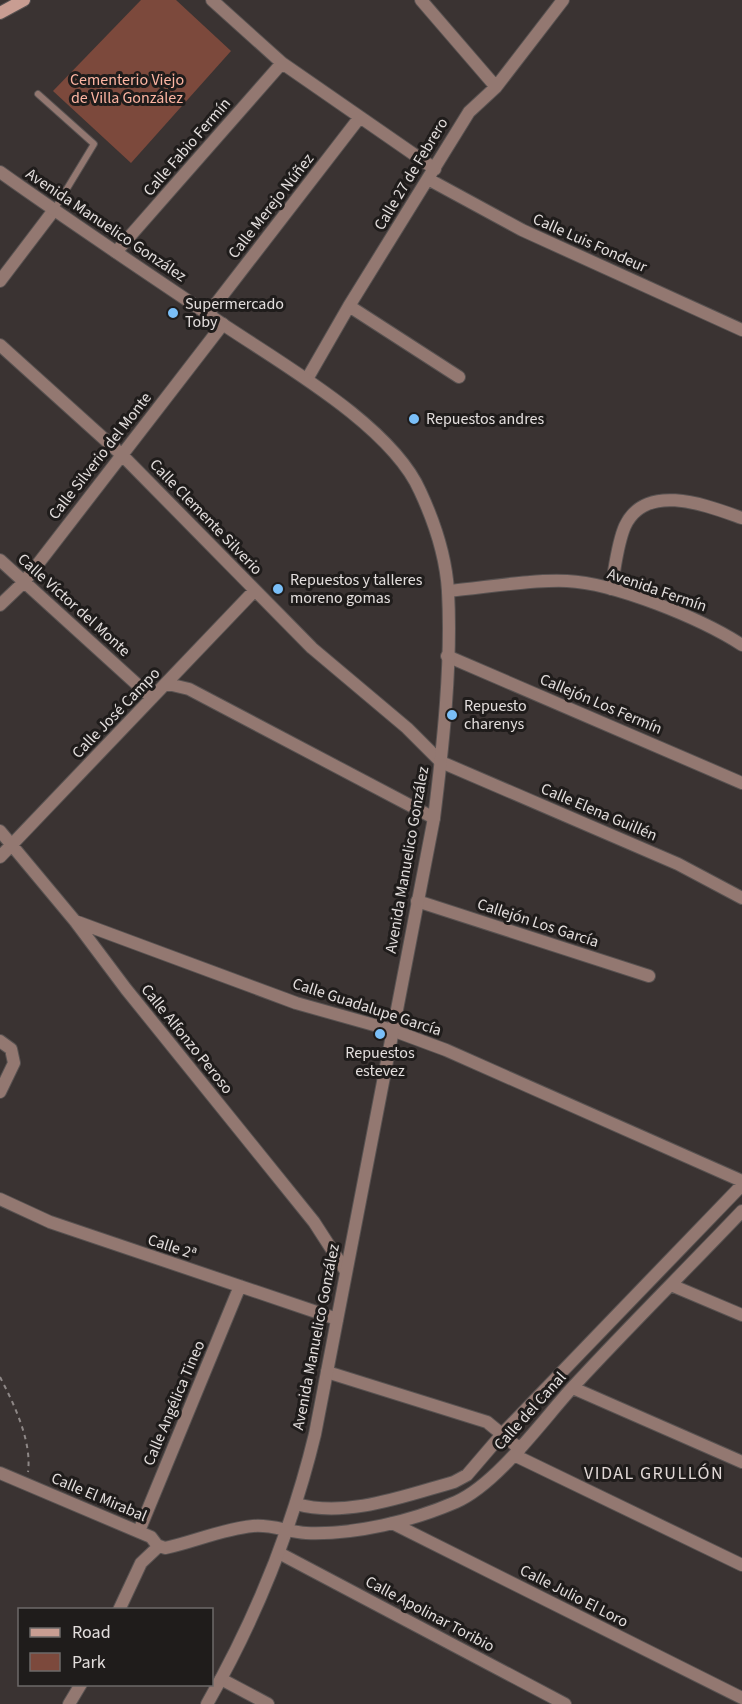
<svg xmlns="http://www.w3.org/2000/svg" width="742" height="1704" viewBox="0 0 742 1704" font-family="'Source Sans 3',sans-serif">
<rect width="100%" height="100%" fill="#3a3332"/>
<path fill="#7c493c" d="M141 0H176L231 51 131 163 53 91Z"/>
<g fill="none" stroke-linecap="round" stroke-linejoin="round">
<defs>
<path id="service" d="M38 94 94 144 54 210"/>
<path id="minor" d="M212 0 282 63 435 169
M421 0 496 87
M428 179 522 230 742 330
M116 252 282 63
M0 281 54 210
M349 306 459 377
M208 314 360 117
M0 345 122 455 312 648 407 728 441 762 678 864 742 898
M307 379 349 306 469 112 496 87 563 0
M0 560 152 698
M611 589C615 569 617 544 625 526 646 481 708 506 742 518
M448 591C483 588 533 579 567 581 615 583 702 619 742 645
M0 605 24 582 223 324
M447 656 742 783
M168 684 189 689 434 818
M0 831 75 921 126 989 314 1222 345 1270
M0 857 255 590
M417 901 649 976
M75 921 296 1003 392 1030 446 1050 742 1181
M0 1041 11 1049 14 1063 0 1092
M0 1199 50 1222 337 1319
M671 1285 742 1315
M327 1372 487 1422 520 1449
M573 1388 742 1462
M514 1455 742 1565
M0 1473 151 1537 157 1545 165 1548C194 1542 222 1529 253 1526 271 1524 288 1532 306 1533 355 1535 412 1521 456 1502 497 1484 542 1421 572 1388 627 1328 686 1270 742 1211
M296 1504C347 1518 404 1496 454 1482L467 1475 503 1433 742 1185
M392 1523 742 1698
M139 1531 240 1286
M279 1553 565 1704
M119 1610 141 1563 159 1546
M221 1679 268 1704
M69 1704 81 1684"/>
<path id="tertiary" d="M0 172C73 224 147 273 221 323 280 363 391 425 420 491 434 521 446 558 448 591 452 663 443 746 434 818L315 1434C292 1529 255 1620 207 1704"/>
<path id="secondary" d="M0 13 24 0"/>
</defs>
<use href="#service" stroke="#585251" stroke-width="8"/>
<use href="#minor" stroke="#585251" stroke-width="14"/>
<use href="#tertiary" stroke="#585251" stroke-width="14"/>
<use href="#secondary" stroke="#585251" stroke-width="14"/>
<path stroke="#8d8786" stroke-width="2" stroke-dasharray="4.5 4.5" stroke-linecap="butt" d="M0 1377C14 1404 32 1441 28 1472"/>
<use href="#service" stroke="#937871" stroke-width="6"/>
<use href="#minor" stroke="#937871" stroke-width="12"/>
<use href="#tertiary" stroke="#937871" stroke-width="12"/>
<use href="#secondary" stroke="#c89d92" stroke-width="12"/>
</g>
<g fill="#7abff8" stroke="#1f1c1b" stroke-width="2">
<circle cx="173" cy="313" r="6"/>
<circle cx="414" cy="419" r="6"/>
<circle cx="278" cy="589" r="6"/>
<circle cx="452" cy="715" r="6"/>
<circle cx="380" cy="1034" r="6"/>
</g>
<g text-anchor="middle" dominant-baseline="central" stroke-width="6" stroke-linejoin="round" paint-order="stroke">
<g font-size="16" fill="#fdb5a2" stroke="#1f1c1b">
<text x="127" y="80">Cementerio Viejo<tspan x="127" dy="18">de Villa González</tspan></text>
</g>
<g font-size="16" fill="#e3dedd" stroke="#1f1c1b">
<text transform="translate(187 147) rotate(-49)">Calle Fabio Fermín</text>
<text transform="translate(411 174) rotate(-59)">Calle 27 de Febrero</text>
<text transform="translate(271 206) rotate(-52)">Calle Merejo Núñez</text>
<text transform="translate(106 225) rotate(34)">Avenida Manuelico González</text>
<text transform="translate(590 243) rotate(24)">Calle Luis Fondeur</text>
<text transform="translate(100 456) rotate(-52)">Calle Silverio del Monte</text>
<text transform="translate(206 517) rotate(46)">Calle Clemente Silverio</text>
<text transform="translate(657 590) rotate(19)">Avenida Fermín</text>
<text transform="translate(74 605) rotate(42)">Calle Víctor del Monte</text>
<text transform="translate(601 704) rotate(23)">Callejón Los Fermín</text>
<text transform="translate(116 713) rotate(-46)">Calle José Campo</text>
<text transform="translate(599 812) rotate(23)">Calle Elena Guillén</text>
<text transform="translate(407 860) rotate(-80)">Avenida Manuelico González</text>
<text transform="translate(538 923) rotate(18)">Callejón Los García</text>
<text transform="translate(367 1007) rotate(18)">Calle Guadalupe García</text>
<text transform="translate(187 1039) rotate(51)">Calle Alfonzo Peroso</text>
<text transform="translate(172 1247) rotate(18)">Calle 2ª</text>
<text transform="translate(316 1337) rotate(-79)">Avenida Manuelico González</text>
<text transform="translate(174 1403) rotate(-67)">Calle Angélica Tineo</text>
<text transform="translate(530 1411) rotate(-48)">Calle del Canal</text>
<text transform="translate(99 1497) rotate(23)">Calle El Mirabal</text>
<text transform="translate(574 1596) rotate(27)">Calle Julio El Loro</text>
<text transform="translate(430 1614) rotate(28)">Calle Apolinar Toribio</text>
</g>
<g font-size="16" fill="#e3dedd" stroke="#1f1c1b" text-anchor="start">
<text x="185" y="304">Supermercado<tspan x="185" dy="18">Toby</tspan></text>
<text x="426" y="419">Repuestos andres</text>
<text x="290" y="580">Repuestos y talleres<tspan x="290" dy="18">moreno gomas</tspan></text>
<text x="464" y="706">Repuesto<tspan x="464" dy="18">charenys</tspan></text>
<text x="380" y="1053" text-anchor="middle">Repuestos<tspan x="380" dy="18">estevez</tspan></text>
</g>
<g font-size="18" letter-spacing="1.5" fill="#e1d8d6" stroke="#1f1c1b">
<text x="654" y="1473">VIDAL GRULLÓN</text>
</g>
</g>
<rect x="18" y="1608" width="195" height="78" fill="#1f1c1b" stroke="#6d6a69" stroke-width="1.5"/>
<rect x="30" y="1628" width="30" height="9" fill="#c89d92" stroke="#6d6a69" stroke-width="1.5"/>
<text x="72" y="1638" font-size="18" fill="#e3dedd">Road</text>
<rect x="30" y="1653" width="30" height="18" fill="#7c493c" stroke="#6d6a69" stroke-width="1.5"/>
<text x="72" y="1668" font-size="18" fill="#e3dedd">Park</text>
</svg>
